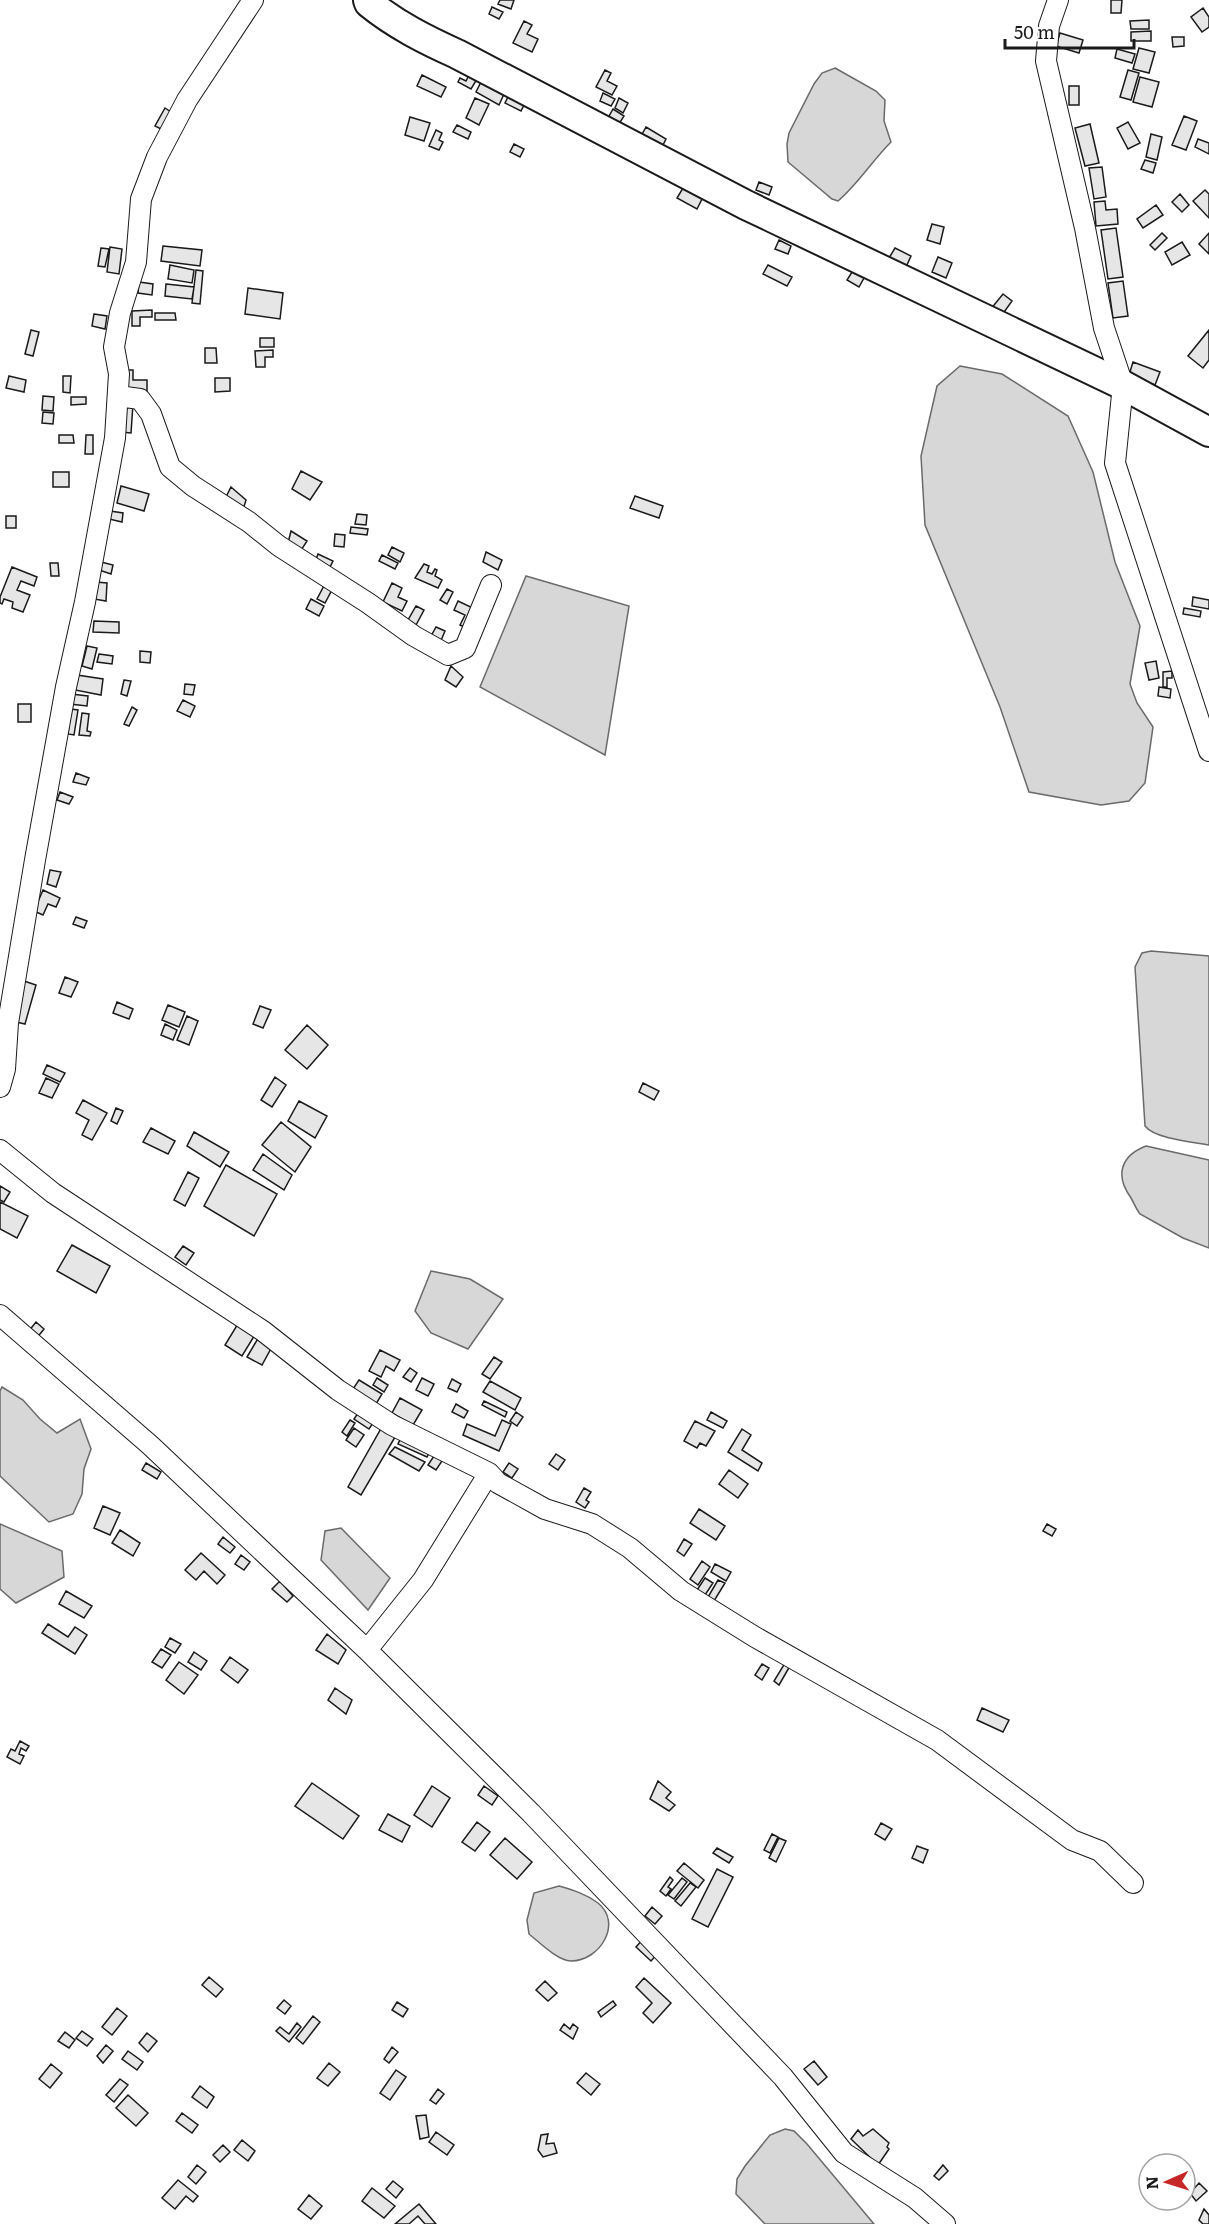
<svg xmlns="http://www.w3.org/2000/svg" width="1209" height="2224" viewBox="0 0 1209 2224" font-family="Literata,serif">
<rect width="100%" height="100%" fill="#fff"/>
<path fill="#d7d7d7" stroke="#6a6a6a" stroke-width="1.5" d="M835 68 876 91 885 100 884 121 891 142C872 161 858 184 838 201L832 199 788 162 787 144 789 133 814 84 822 73Z
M960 366 1002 374 1068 416 1093 472 1115 562 1140 626 1130 684 1137 703 1153 727 1145 783 1129 801 1101 805 1029 792 1000 707 925 525 921 456 937 386Z
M526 576 629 606 605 755 480 687Z
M1151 951 1209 956V1145C1193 1142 1155 1139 1145 1126L1135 967 1142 953Z
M1146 1146 1209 1160V1248L1183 1238 1140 1214C1136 1209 1134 1203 1131 1198 1115 1176 1120 1156 1146 1146Z
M431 1271 470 1279 503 1299 468 1349 431 1333 415 1311Z
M2 1387 23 1400 40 1419 57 1433 80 1419 91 1449 84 1469 82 1494 73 1514 49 1522 0 1476V1391Z
M0 1524 62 1551 64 1577 16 1603 0 1589Z
M341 1528 390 1578 368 1610 321 1560 325 1531Z
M559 1886C573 1890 586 1894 598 1903 623 1923 600 1961 571 1961 558 1961 539 1942 529 1934L527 1920 534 1893Z
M785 2129 794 2131 807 2144 874 2224H765L736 2194 737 2179 745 2166 770 2135Z"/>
<path fill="#e6e6e6" stroke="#1a1a1a" stroke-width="1.5" d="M500 0H514L511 9 498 4Z
M1111 0H1122L1121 13H1111Z
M492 7 503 12 499 19 489 14Z
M1203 8 1209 17V27L1202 32 1191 17Z
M1149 20V29H1131L1130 21Z
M524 21 532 25 527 34 538 39 532 52 513 43Z
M1151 31V41H1131V32Z
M1060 33 1083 40 1079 53 1056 46Z
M1172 37H1184V46L1173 47Z
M1139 48 1155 52 1149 73 1133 69Z
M1117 49 1135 54 1132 63 1115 58Z
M605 70 611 73 607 81 617 86 612 95 596 87Z
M1128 70 1139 73 1131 100 1120 97Z
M422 75 446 87 441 97 417 86Z
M469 75 477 79 471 89 458 82 460 78 466 81Z
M1140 77 1159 82 1152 107 1133 102Z
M481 82 504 94 499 105 476 92Z
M1069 86H1079V105H1069Z
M603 93 615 99 611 106 600 101Z
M509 95 525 103 521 111 505 103Z
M475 98 489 104 479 125 466 118Z
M619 98 628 103 623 113 615 108Z
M165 108 171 112 161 129 155 126Z
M613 109 624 116 619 124 608 118Z
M1184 116 1197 121 1186 150 1172 145Z
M410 117 430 123 424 141 405 135Z
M1128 122 1140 143 1128 149 1117 128Z
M1090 124 1099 163 1085 166 1075 128Z
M457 125 471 132 468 139 453 132Z
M646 127 666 139 661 149 640 138Z
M436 130 442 133 439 140 443 142 439 150 429 146Z
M1151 134 1162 137 1157 160 1146 157Z
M1198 139 1209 143V154L1195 147Z
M514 144 524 149 520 157 510 152Z
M1145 160 1156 163 1153 173 1141 169Z
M1102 167 1106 197 1094 199 1089 168Z
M759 182 772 187 769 195 756 190Z
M683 188 702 199 697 209 677 198Z
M1205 190 1209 194V218L1193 201Z
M1180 194 1189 205 1182 212 1172 202Z
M1105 201 1106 210 1117 209 1118 224 1096 226 1094 202Z
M1156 205 1163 215 1143 228 1137 219Z
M932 224 944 227 940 244 927 240Z
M1116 228 1123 277 1108 279 1101 230Z
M1162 233 1167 238 1155 250 1150 245Z
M1209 233V254L1199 244Z
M779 240 791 246 788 254 775 249Z
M1182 242 1190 255 1172 265 1165 252Z
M163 246 202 250 200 266 161 261Z
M110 247 122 249 119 274 107 272Z
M101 248 109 249 105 267 98 266Z
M895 248 911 256 906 267 889 258Z
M938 257 952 263 946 278 932 272Z
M170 265 194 270 192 283 168 279Z
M768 265 792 277 787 286 763 274Z
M196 270 203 271 200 304 192 303Z
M852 272 864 278 859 287 847 280Z
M1123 281 1128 316 1113 318 1108 283Z
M139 282 153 284 152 295 138 293Z
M166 284 194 287 192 299 165 296Z
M248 288 283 293 280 319 245 314Z
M1003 294 1012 301 1002 315 990 310Z
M152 310V317H140V326H132V311Z
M155 313H175L176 320H155Z
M94 314 107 316 105 329 92 326Z
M31 330 39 332 33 356 25 354Z
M1209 330V360L1203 368 1188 356Z
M260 338H274V347H260Z
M205 348H216L217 363H205Z
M273 350V357H265V367H256L255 351Z
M1133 362 1160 372 1155 385 1129 375Z
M125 370H133V380H147V391H126Z
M9 376 26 380 24 392 6 388Z
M63 376H71L70 393 63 392Z
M215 378H230V391L215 392Z
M43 396 54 397 53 411 42 410Z
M71 397H86V404L71 405Z
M123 404H133L131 433 121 432Z
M43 412 54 413 53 424 42 423Z
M59 435H73L74 443H59Z
M86 435H93V454H85Z
M301 471 322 482 310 500 292 489Z
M53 472H69V487H53Z
M121 486 149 494 144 511 117 503Z
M231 487 246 500 243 510 225 499Z
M635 496 663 506 659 518 630 508Z
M110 511 123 513 122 522 109 519Z
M357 514 367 515 366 525 355 524Z
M6 516H16V528H6Z
M351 527 368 529 367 535 350 533Z
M291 531 307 541 300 552 288 543Z
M335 534 345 535 344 547 334 546Z
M392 547 404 553 400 562 388 555Z
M486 552 502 560 498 570 483 562Z
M318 554 333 561 329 569 315 562Z
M382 555 398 563 395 569 379 561Z
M101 562 113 565 111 574 99 570Z
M50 563H58L59 576H51Z
M424 564 429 566 427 572 432 574 435 569 437 570 435 576 442 580 438 588 415 578Z
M12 567 37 577 34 586 21 581 17 590 30 595 23 612 12 608 13 602 4 599 2 604 0 603V597Z
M96 582 107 583 106 601 94 599Z
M326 582 334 586 325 603 317 599Z
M392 583 402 588 398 597 407 601 402 611 383 602Z
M447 589 453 592 447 604 440 600Z
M1193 597 1209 600V609L1192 606Z
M311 599 324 606 319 616 306 609Z
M458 601 475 609 467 628 460 625 465 615 454 610Z
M416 606 424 610 416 625 408 620Z
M1184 608 1201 611 1200 617 1183 614Z
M94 621 119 622V633L93 632Z
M436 627 445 631 440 643 430 638Z
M87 646 97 648 92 669 82 666Z
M140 651 151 652 150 663 140 662Z
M99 654 113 656 112 664 97 662Z
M1156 661 1159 678 1149 680 1145 663Z
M451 666 463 677 456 687 445 680Z
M1172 671V678H1167V687H1163V672Z
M77 675 103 679 101 695 75 690Z
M124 680 131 681 127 696 121 694Z
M185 684 195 685 193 695 184 694Z
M1159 687 1171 689 1170 698 1158 696Z
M71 694 88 696 87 706 70 704Z
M183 700 195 706 190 717 177 711Z
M18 704H31V722H18Z
M132 707 137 710 129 726 124 724Z
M71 709 78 710 74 735 68 734Z
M82 713 89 714 87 731 91 732 90 736 79 735Z
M76 773 89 778 86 785 73 782Z
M60 792 73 797 69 804 57 800Z
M50 870 61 872 56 887 47 884Z
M43 890 60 898 56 907 48 904 43 915 34 911Z
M76 917 87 921 84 928 73 924Z
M65 977 78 982 71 997 59 993Z
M21 980 36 985 25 1024 16 1022Z
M117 1002 133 1009 129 1019 113 1013Z
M168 1005 185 1012 179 1027 162 1020Z
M260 1006 271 1010 263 1028 253 1024Z
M187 1016 198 1021 189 1045 177 1040Z
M165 1024 177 1030 173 1040 161 1035Z
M307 1025 328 1045 307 1069 285 1050Z
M47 1065 65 1073 60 1082 43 1074Z
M275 1077 286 1085 272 1107 261 1100Z
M46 1078 59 1084 52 1098 39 1093Z
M643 1083 659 1091 654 1100 639 1092Z
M83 1100 107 1113 92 1140 82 1135 89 1120 76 1113Z
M299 1101 327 1116 315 1138 288 1121Z
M116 1108 123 1111 117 1124 111 1121Z
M281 1122 311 1147 295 1172 262 1145Z
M151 1128 175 1141 168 1154 143 1142Z
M194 1132 229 1152 220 1167 187 1146Z
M263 1154 292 1175 284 1190 253 1170Z
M226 1165 277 1194 254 1236 204 1206Z
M188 1172 199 1178 185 1206 174 1200Z
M0 1186 10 1192 4 1202 0 1200Z
M0 1202 28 1216 17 1238 0 1229Z
M72 1245 110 1266 96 1293 57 1271Z
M183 1246 194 1253 186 1265 175 1257Z
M36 1322 44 1329 36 1339 28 1332Z
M239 1322 256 1333 242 1356 225 1345Z
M260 1335 274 1343 262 1365 247 1357Z
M380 1350 400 1360 394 1371 386 1366 381 1377 369 1371Z
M494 1357 502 1362 490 1379 482 1374Z
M410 1368 417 1373 411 1382 403 1377Z
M377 1378 388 1385 384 1392 373 1385Z
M422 1378 434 1384 428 1396 416 1390Z
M452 1379 461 1384 457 1392 448 1388Z
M359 1380 382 1394 376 1404 353 1389Z
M490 1381 521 1398 515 1410 483 1392Z
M400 1398 422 1410 413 1425 392 1413Z
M484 1401 507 1412 505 1417 482 1405Z
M456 1404 468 1411 464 1418 452 1412Z
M360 1410 375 1420 369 1429 354 1419Z
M516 1412 523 1417 517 1426 510 1421Z
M711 1412 727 1421 723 1428 707 1420Z
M350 1420 355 1423 347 1436 342 1432Z
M502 1420 511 1424 499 1451 463 1435 467 1424 495 1436Z
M695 1421 715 1431 706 1446 700 1443 697 1448 684 1441Z
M383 1425 398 1432 361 1495 348 1487Z
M354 1428 364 1435 356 1447 346 1440Z
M742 1429 751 1435 742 1450 762 1463 758 1471 728 1452Z
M403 1434 432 1447 427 1457 398 1444Z
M395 1447 425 1462 419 1471 389 1454Z
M436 1453 444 1458 436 1470 428 1465Z
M556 1454 565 1460 558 1470 549 1464Z
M146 1463 161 1472 157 1479 142 1470Z
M509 1463 518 1469 512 1478 503 1472Z
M729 1470 748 1484 738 1498 719 1484Z
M584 1488 591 1492 586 1500 589 1502 585 1508 576 1502Z
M103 1506 120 1513 110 1535 94 1528Z
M699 1509 725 1526 716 1540 690 1523Z
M1047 1524 1056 1529 1052 1536 1043 1531Z
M120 1530 140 1543 133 1556 112 1543Z
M223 1537 235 1547 230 1553 218 1544Z
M684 1539 692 1544 684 1556 677 1551Z
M201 1553 225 1575 217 1584 204 1571 196 1580 185 1570Z
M241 1555 250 1562 244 1570 235 1564Z
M702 1561 710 1567 698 1585 690 1579Z
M715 1564 731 1572 726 1581 711 1572Z
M705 1578 713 1583 703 1598 695 1593Z
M718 1580 725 1583 714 1601 708 1597Z
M280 1581 293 1596 287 1602 272 1589Z
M66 1591 92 1606 84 1618 59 1604Z
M48 1624 68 1637 75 1627 87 1635 75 1654 42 1633Z
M327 1634 346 1650 338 1664 316 1650Z
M170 1638 181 1644 175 1653 165 1647Z
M161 1649 171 1655 162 1668 152 1662Z
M194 1652 207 1661 201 1670 188 1662Z
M230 1657 248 1670 238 1683 221 1670Z
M179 1662 198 1675 184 1694 166 1680Z
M785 1663 790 1666 779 1685 774 1681Z
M762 1664 769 1668 762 1680 755 1675Z
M335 1688 352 1700 346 1714 328 1700Z
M982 1708 1009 1720 1003 1732 977 1720Z
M20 1741 29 1746 26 1751 21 1748 19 1754 24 1756 20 1764 7 1757 11 1749 15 1751Z
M658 1781 671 1792 666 1798 675 1805 669 1811 650 1799Z
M312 1783 359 1816 343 1839 295 1806Z
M432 1786 450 1798 432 1827 414 1815Z
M484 1786 498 1796 492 1805 478 1795Z
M388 1814 410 1826 402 1842 379 1830Z
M477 1822 490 1832 475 1851 462 1842Z
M881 1823 892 1829 885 1840 875 1834Z
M772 1834 778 1837 770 1853 764 1850Z
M505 1838 532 1862 517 1879 490 1855Z
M779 1838 786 1841 776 1862 769 1858Z
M917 1846 928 1850 923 1863 912 1858Z
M717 1848 733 1857 729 1863 713 1853Z
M684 1863 704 1880 698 1888 677 1871Z
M717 1869 733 1877 708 1927 692 1919Z
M670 1877 673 1880 668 1887 671 1889 666 1896 660 1891Z
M682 1878 687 1882 674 1899 668 1895Z
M690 1883 696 1887 681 1906 675 1901Z
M652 1907 662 1916 655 1924 645 1916Z
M644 1938 659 1952 651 1961 636 1947Z
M209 1977 223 1989 216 1997 202 1985Z
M644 1978 671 2003 653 2023 643 2013 652 2003 636 1987Z
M545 1981 557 1993 548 2001 536 1990Z
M284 2000 291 2006 285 2014 277 2008Z
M613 2001 616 2005 601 2017 598 2012Z
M397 2002 408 2009 403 2017 392 2010Z
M117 2008 127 2016 112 2035 102 2027Z
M313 2016 320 2022 303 2044 296 2038Z
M297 2023 301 2027 289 2042 276 2031 280 2027 289 2034Z
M564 2024 570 2029 573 2024 578 2028 573 2039 560 2030Z
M82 2031 93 2039 87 2046 76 2038Z
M65 2032 75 2040 69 2048 58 2041Z
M147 2033 157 2041 148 2052 139 2043Z
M106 2045 113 2051 103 2063 97 2056Z
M392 2047 398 2052 389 2063 384 2059Z
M128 2051 143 2062 137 2070 122 2059Z
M814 2061 827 2077 818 2085 804 2069Z
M329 2063 340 2072 328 2086 317 2078Z
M51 2064 62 2073 50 2088 39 2079Z
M396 2070 406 2077 390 2100 380 2093Z
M586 2073 600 2084 591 2095 577 2083Z
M120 2079 128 2085 114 2102 106 2095Z
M200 2086 214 2097 207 2108 192 2097Z
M438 2089 444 2094 436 2104 430 2100Z
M128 2095 148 2113 136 2126 116 2108Z
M182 2113 198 2125 192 2133 176 2121Z
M426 2115 429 2137 420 2139 416 2116Z
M873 2129 889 2143 887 2147 889 2149 878 2165 851 2139 858 2130 863 2136Z
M436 2132 454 2145 447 2155 429 2142Z
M548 2134 546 2144 554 2143 557 2153 543 2157 538 2150 541 2135Z
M242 2140 255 2151 248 2161 234 2150Z
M223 2145 230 2152 220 2162 213 2155Z
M197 2165 206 2172 196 2184 188 2177Z
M943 2165 948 2171 939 2180 934 2176Z
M178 2180 198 2196 193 2202 186 2196 175 2209 162 2198Z
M393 2181 403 2189 396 2198 386 2189Z
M1199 2183 1207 2191 1196 2201 1190 2193Z
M372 2188 395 2206 384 2218 362 2201Z
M309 2195 322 2206 311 2219 298 2209Z
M419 2204 436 2224H425L418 2216 409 2224H395Z
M1204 2209 1209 2215V2224H1203L1199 2220Z"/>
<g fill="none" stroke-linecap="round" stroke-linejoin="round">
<defs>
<path id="minor" d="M1058 0 1049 26 1046 61 1085 228 1104 328 1123 385 1115 463 1209 751
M118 396 140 399 151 414 170 467 193 486 249 522 279 546 368 603 414 636 448 655 465 648 491 585
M0 1087 5 1069 8 1023 35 860 66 687 85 602 115 438 119 374 114 347 120 313 136 262 141 199 157 157 187 100 253 0
M0 1150 53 1193 263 1331 338 1390 392 1425 489 1473 498 1483 545 1509 592 1524 630 1548 681 1591 755 1637 937 1740 1072 1840 1100 1851 1133 1883
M0 1315 150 1445 367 1650 531 1813 783 2077 844 2153 915 2198 945 2224
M367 1650 423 1580 489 1473"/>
<path id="highway" d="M368 0 369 3C396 25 426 40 457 54L746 205 1123 385 1209 432"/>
</defs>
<use href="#minor" stroke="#1a1a1a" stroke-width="22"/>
<use href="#highway" stroke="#1a1a1a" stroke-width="32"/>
<use href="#minor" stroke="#fff" stroke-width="20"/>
<use href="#highway" stroke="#fff" stroke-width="28"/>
</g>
<g transform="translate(1167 2182) rotate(267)"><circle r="28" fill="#ffffff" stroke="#a3a3a3" stroke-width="1.5"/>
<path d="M0-4.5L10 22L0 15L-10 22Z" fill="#c62828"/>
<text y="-9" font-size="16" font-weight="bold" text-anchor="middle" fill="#1a1a1a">N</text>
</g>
<path d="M1005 39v9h129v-9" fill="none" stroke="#1a1a1a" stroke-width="3"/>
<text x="1014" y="39" font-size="18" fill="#1a1a1a" stroke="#ffffff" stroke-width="4.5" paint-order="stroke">50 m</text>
</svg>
